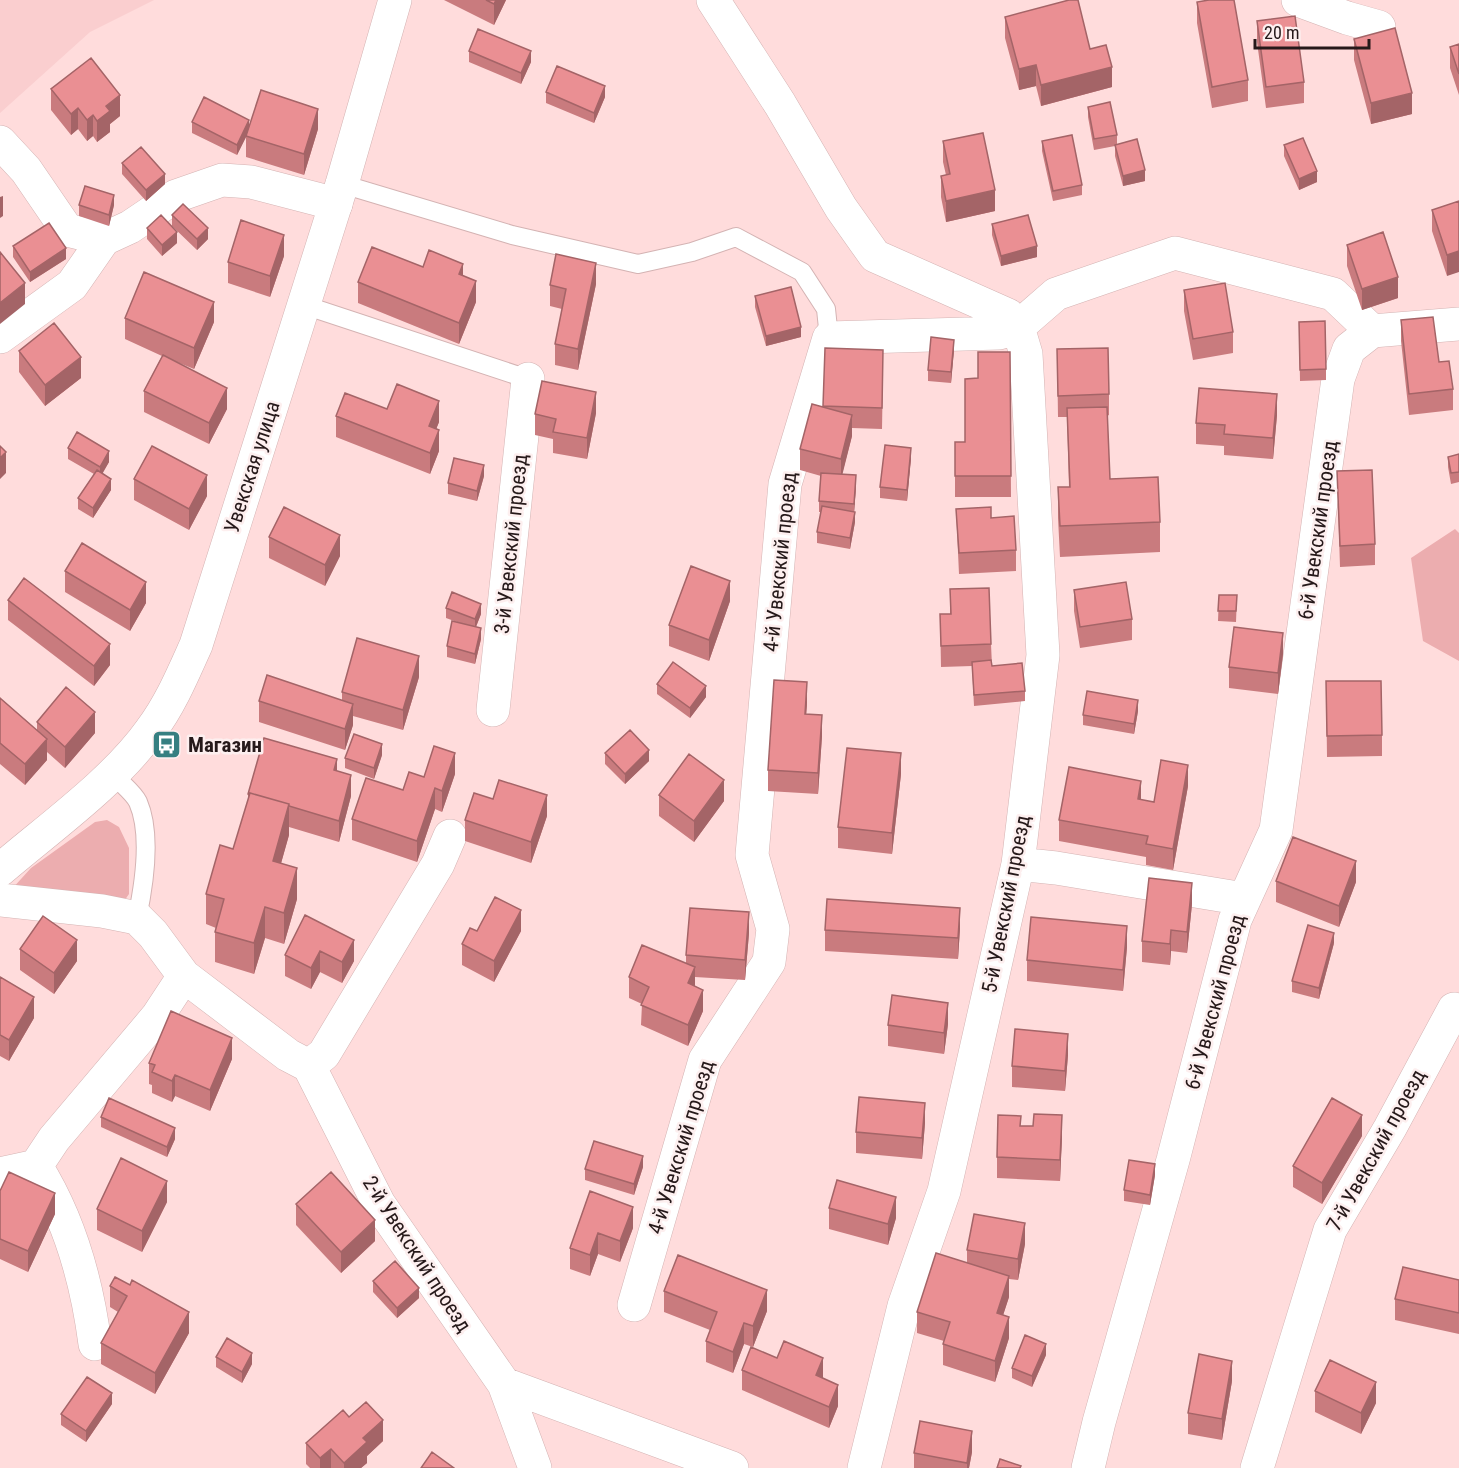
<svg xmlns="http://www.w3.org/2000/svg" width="1459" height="1468" viewBox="0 0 1459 1468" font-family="'Roboto Condensed',sans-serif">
<rect width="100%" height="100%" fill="#ffdcdc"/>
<path fill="#facecf" d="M0 0H154L90 32 0 113Z"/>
<path fill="#ecadaf" d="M1455 529 1459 533V661L1423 641 1411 558Z
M107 820 119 827 129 848V894L122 904 11 890 31 868 95 822Z"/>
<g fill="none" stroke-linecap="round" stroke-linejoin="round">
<defs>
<path id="service" d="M342 184 512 235 638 264 692 252 736 237 802 272 826 309 829 338
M304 305 528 379
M113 774C120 783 133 792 138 802 152 834 144 885 137 918"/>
<path id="minor" d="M713 0 780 104 841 208 875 256 1008 315 1018 327 1026 354 1043 655 1018 864 944 1191 904 1306 864 1468
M1298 0 1347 18 1379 27
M0 142 26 170 67 230 104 239
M0 337 72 285 104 239 130 227 176 196 222 180 251 182 336 204
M493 710 528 379
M1018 864 1056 868 1244 899
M0 900 102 911 137 918 153 934 184 976 288 1055 309 1066 379 1204 504 1384 535 1468
M309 1066 324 1054 438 864 450 836
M36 1166C70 1220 87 1282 95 1344
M0 1174 36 1166 54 1139 157 1017 184 976
M634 1305 705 1060 769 962 773 929 752 855 785 484 829 338 999 333 1018 327 1056 294 1175 253 1333 294 1372 331 1459 324
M504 1384 732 1468
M1088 1468 1099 1422 1173 1160 1235 920 1276 830 1338 379 1349 349 1372 331
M1257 1468 1330 1230 1390 1128 1454 1009"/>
<path id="tertiary" d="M0 870C49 828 114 782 151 730 170 705 183 674 196 645L342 184 395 0"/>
</defs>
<use href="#service" stroke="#d4b3b3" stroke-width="20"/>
<use href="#minor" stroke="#d4b3b3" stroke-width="34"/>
<use href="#tertiary" stroke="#d4b3b3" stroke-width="34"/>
<use href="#service" stroke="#fff" stroke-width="18"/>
<use href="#minor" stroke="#fff" stroke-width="33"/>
<use href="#tertiary" stroke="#fff" stroke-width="33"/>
</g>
<path fill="#c97b7e" d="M444 0H506L494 25Z
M1197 2 1248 80V101L1212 108 1197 23Z
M1005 17 1090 49 1112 87 1041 106 1036 86 1019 90 1005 38Z
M1257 21 1304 82V103L1266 108 1257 42Z
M1354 39 1412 114 1371 124 1354 60Z
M1459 44V95L1450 68V47Z
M469 51 531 62 521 84 469 62Z
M51 89 120 116 110 124V132L97 142 93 136 87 141 78 129 71 135 51 110Z
M546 92 605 97 594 123 546 103Z
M1088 107 1117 135V145L1145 181 1123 186 1115 156V146L1094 150 1088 117Z
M192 122 249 126 318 129 304 175 246 157V137L237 155 192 133Z
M943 141 995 211 946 222 941 197V176L946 175 943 162Z
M1042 141 1082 185V195L1053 201 1042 151Z
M1284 145 1317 182 1299 190 1284 156Z
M122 163 165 184 146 201 122 174Z
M1459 201 1447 276 1432 231V210Z
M79 205H114L109 226 79 216Z
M172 215 208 239 197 250 172 226Z
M992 224 1037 257 1001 266 992 235Z
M147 228 177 243 162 256 147 239Z
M1347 245 1398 298 1362 310 1347 266Z
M13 246 66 259 30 282 13 257Z
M284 256 270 297 228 283V262Z
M423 267 476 302 459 344 358 303V282Z
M596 284 578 370 555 365V344L562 309 550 306V285Z
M1184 290 1233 332V353L1193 360 1184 311Z
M755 296 801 337 766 346 755 307Z
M125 318 214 322 194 369 167 358 227 409 209 444 144 412V391L162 356 125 339Z
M1401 320 1439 362 1453 389V410L1409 415 1401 341Z
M1299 322 1326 369V380L1300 381Z
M1057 349 1109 394V415L1107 416 1110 479 1160 522V552L1060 557 1058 518V487H1069L1067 417H1058Z
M954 350 951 383 928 381V370Z
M19 351 81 378 45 406 19 372Z
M1010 352 1011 497H955V442H965L978 378Z
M883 371 882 429 852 428V436L842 474 856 486 854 511 855 522 850 549 817 543V532L821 512H819V501L821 476 800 470V449L823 407Z
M387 409 439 422 436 429 439 451 430 474 336 437V416Z
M596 413 587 459 553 453V439L535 435V414Z
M1277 415 1273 459 1224 455V446L1196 444V423Z
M68 448 109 462 102 473 111 490 93 518 78 509V498L94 474 68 459Z
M1459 454V482L1451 484 1448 467V457Z
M911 458 907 501 880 498V487Z
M1337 471 1375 544V565L1340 567Z
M484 476 477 501 448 494V483Z
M134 479 207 496 189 530 134 500Z
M956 509 991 518 1016 550V571L959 574Z
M269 537 340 556 325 586 269 558Z
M65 571 146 603 130 631 65 592Z
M950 589 991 644 992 666 1025 691V701L974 706 972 666 941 667 940 614H950Z
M1074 590 1132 619V640L1080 648 1074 611Z
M1219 595H1237L1236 622 1218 621Z
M8 600 110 665 94 686 8 620Z
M730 601 709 661 669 646V625Z
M446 608 481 614 476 627 481 639 475 664 447 657V646L457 622 446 618Z
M1283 654 1278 694 1229 688V667Z
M419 677 403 730 353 716V725L345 750 259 722V701L342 700V692Z
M1326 681 1382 735V756L1327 757Z
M657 684 706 697 690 718 657 694Z
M0 698 37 731V722L95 733 65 768 47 752V760L25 785 0 764Z
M807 703 806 714 822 736 818 794 768 791V770Z
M1138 711 1134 734 1083 725V715Z
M605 753 649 761 625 784 605 764Z
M382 755 374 779 345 768V758Z
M337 771 351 796 339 842 289 827V835L281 863 297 899 284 944 265 938 254 974 215 962V932L216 928 206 924V894L233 849 248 800V794Z
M455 774 442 812 435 809 417 862 352 840V819L403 790 424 777Z
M901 774 892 854 838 848V827Z
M1188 786 1173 870 1146 865V857L1059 841V820L1141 800 1154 802Z
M659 795 724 801 694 842 659 816Z
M547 816 531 863 465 841V820Z
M1276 881 1356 882 1339 927 1276 902Z
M1192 904 1187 953 1171 951 1170 965 1142 962V941Z
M960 928 958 959 825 951V930Z
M477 931H521L494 982 462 965V944Z
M749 933 745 980 695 977V986L703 1011 688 1046 641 1025 642 1004 629 998V977L686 964V955Z
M354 940V961L342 983 320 972 311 989 285 976V955Z
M1334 943 1319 999 1292 992V981Z
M1127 947 1123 991 1027 981V960Z
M20 949 77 961 54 994 20 970Z
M0 977 34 1018 9 1061 0 1056Z
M948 1024 944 1054 888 1046V1025Z
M1068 1055 1065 1091 1012 1087V1066Z
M232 1059 210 1111 175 1096 172 1102 152 1093V1085L149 1084V1063Z
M101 1117 175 1139 167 1157 101 1127Z
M925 1123 922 1159 856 1153V1132Z
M1021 1126H1033L1062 1136 1060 1181 997 1178V1157Z
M1362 1136 1322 1204 1293 1187V1166Z
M643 1167 634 1195 585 1180V1169Z
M1155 1175 1150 1205 1124 1201V1190Z
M0 1191 55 1214 28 1272 0 1259Z
M590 1191 633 1228 620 1262 598 1254 590 1276 570 1269V1248Z
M167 1202 142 1252 97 1230V1209Z
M296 1204 375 1241 341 1273 296 1225Z
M829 1208 896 1218 888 1245 829 1229Z
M1025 1244 1018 1280 1009 1279V1297L1003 1315 1009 1338 995 1382 943 1365V1344L944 1341 917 1333V1312L967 1263V1250Z
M1459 1280V1334L1395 1320V1299Z
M373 1281 419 1298 397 1318 373 1292Z
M110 1286 189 1333 155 1394 101 1364V1343L118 1312 110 1307Z
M664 1291 767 1311 753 1347 744 1344 733 1373 706 1362V1341L710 1330 664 1312Z
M1046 1355 1032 1387 1012 1378V1368Z
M216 1357 252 1364 242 1383 216 1367Z
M742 1370 823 1378 838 1406 829 1428 742 1390Z
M1232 1381 1222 1440 1188 1434V1413Z
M1315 1391 1376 1403 1361 1434 1315 1412Z
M112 1404 86 1442 61 1425V1414Z
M349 1417 383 1441 367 1456V1463L361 1468H310L306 1464V1443Z
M972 1452 969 1468H914V1453Z"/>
<path fill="#a46467" d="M496 0H506L494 25V4Z
M531 51V62L521 84V73Z
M1036 65V86L1019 90V69Z
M1112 67V87L1041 106V85Z
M605 86V97L594 123V113Z
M1412 93V114L1371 124V103Z
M120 95V116L110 124V132L97 142V121L106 106Z
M78 108V129L71 135V114Z
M318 109V129L304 175V154Z
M93 115V136L87 141V120Z
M249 120V131L237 155V145Z
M1145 170V181L1123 186V176Z
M1317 171V182L1299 190V179Z
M165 174V184L146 201V190Z
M995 190V211L946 222V201Z
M114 195V205L109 226V215Z
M3 196V216L0 218V197Z
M208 228V239L197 250V239Z
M177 232V243L162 256V245Z
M284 235V256L270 297V276Z
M1037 246V257L1001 266V256Z
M66 248V259L30 282V272Z
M1459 251V272L1447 276V255Z
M596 263V284L578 370V349Z
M463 264V285L459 274Z
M1398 277V298L1362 310V289Z
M476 281V302L459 344V323Z
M25 283V304L0 324V303Z
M214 302V322L194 369V348Z
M801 327V337L766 346V336Z
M954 340V350L951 383V372Z
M81 357V378L45 406V385Z
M227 388V409L209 444V423Z
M596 392V413L587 459V438Z
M1277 394V415L1273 459V438Z
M439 401V422L429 447V426Z
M852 415V436L841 480V459Z
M439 430V451L430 474V453Z
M911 448V458L907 501V490Z
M109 451V462L100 478V467Z
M6 452V473L0 479V458Z
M484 465V476L477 501V491Z
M207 475V496L189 530V509Z
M856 475V486L854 515V504Z
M111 479V490L93 518V508Z
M855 512V522L850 549V538Z
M340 535V556L325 586V565Z
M730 581V601L709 661V640Z
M146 582V603L130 631V610Z
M481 604V614L475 629V619Z
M481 628V639L475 664V654Z
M1283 633V654L1278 694V673Z
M110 644V665L94 686V666Z
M419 656V677L403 730V710Z
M807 682V703L805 735V714Z
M706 686V697L690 718V708Z
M1138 700V711L1134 734V724Z
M353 704V725L345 750V729Z
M95 712V733L65 768V747Z
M822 715V736L818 794V773Z
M47 739V760L25 785V764Z
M382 744V755L374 779V768Z
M649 750V761L625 784V774Z
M455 753V774L442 812V791Z
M901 753V774L892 854V833Z
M337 759V780L334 770Z
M1188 765V786L1173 870V849Z
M351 775V796L339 842V821Z
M724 780V801L694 842V821Z
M1141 781V802L1138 799Z
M435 788V809L417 862V841Z
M547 795V816L531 863V842Z
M289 804V835L273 892V861Z
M1356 861V882L1339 927V906Z
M297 868V899L284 944V913Z
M1192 883V904L1187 953V932Z
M265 907V938L254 974V943Z
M960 908V928L958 959V938Z
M521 910V931L494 982V961Z
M749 912V933L745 980V960Z
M1127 926V947L1123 991V970Z
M1171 930V951L1170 965V944Z
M1334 933V943L1319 999V988Z
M77 940V961L54 994V973Z
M354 940V961L342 983V962Z
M320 951V972L311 989V968Z
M695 967V988L688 983Z
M703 990V1011L688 1046V1025Z
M34 997V1018L9 1061V1040Z
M948 1003V1024L944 1054V1033Z
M1068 1034V1055L1065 1091V1071Z
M232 1038V1059L210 1111V1090Z
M175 1075V1096L172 1102V1081Z
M925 1103V1123L922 1159V1138Z
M1062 1115V1136L1060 1181V1160Z
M1362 1115V1136L1322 1204V1183Z
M175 1128V1139L167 1157V1147Z
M643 1156V1167L634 1195V1184Z
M1155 1164V1175L1150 1205V1195Z
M167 1181V1202L142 1252V1231Z
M55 1193V1214L28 1272V1251Z
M896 1197V1218L888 1245V1224Z
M633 1207V1228L620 1262V1241Z
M375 1220V1241L341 1273V1252Z
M1025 1223V1244L1018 1280V1259Z
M598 1233V1254L590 1276V1255Z
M1009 1276V1297L997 1334V1313Z
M419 1288V1298L397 1318V1308Z
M767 1290V1311L753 1347V1326Z
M189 1312V1333L155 1394V1373Z
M1009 1317V1338L995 1382V1361Z
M744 1323V1344L733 1373V1352Z
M1046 1344V1355L1032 1387V1376Z
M252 1353V1364L242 1383V1372Z
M823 1358V1379L816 1375Z
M1232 1361V1381L1222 1440V1419Z
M1376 1382V1403L1361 1434V1413Z
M838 1385V1406L829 1428V1407Z
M112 1393V1404L86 1442V1431Z
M383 1420V1441L367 1456V1463L361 1468H344V1463L363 1438Z
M972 1431V1452L969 1468H967V1463Z
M331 1449V1468H320V1458Z"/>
<path fill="#ea8f93" stroke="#a46467" stroke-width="1.5" d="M486 0H496L494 4Z
M1069 0H1078L1090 49 1106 45 1112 67 1041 85 1036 65 1019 69 1005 17Z
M1209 0H1234L1248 80 1212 87 1197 2Z
M1295 16 1304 82 1266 87 1257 21Z
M1395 28 1412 93 1371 103 1354 39Z
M478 29 531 51 521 73 469 51Z
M1459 44V74L1450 47Z
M91 58 120 95 106 106 110 111 97 121 93 115 87 120 78 108 71 114 51 89Z
M557 66 605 86 594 113 546 92Z
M261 90 318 109 304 154 246 136Z
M204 97 249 120 237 145 192 122Z
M1110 102 1117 135 1094 139 1088 107Z
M983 133 995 190 946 201 941 176 950 174 943 141Z
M1072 135 1082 185 1053 191 1042 141Z
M1303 138 1317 171 1299 179 1284 145Z
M1137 139 1145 170 1123 176 1115 145Z
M141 147 165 174 146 190 122 163Z
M85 186 114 195 109 215 79 205Z
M1459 201V251L1447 255 1432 210Z
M183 204 208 228 197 239 172 215Z
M161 215 177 232 162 245 147 228Z
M1028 215 1037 246 1001 256 992 224Z
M241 220 284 235 270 276 228 262Z
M49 223 66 248 30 272 13 246Z
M1383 232 1398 277 1362 289 1347 245Z
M372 247 423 267 429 250 463 264 459 274 476 281 459 323 358 282Z
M0 252 25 283 0 303Z
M556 254 596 263 578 349 555 344 566 289 550 285Z
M144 272 214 302 194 348 125 318Z
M1225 283 1233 332 1193 339 1184 290Z
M791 287 801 327 766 336 755 296Z
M1433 317 1439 362 1449 361 1453 389 1409 394 1401 320Z
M1325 321 1326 369 1300 370 1299 322Z
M54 323 81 357 45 385 19 351Z
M931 337 954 340 951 372 928 370Z
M825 348 883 350 882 408 823 406Z
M1108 348 1109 394 1058 396 1057 349Z
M978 352H1010L1011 476H955V442H965V379L978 378Z
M163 355 227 388 209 423 144 391Z
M542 381 596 392 587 438 553 432 556 419 535 414Z
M397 384 439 401 429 426 439 430 430 453 336 416 345 393 387 409Z
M1199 388 1277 394 1273 438 1224 434 1225 425 1196 423Z
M812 404 852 415 841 459 800 449Z
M1107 407 1110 479 1158 477 1160 522 1060 526 1058 487H1070L1067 408Z
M77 432 109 451 100 467 68 448Z
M885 445 911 448 907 490 880 487Z
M0 446 6 452 0 458Z
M152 446 207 475 189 509 134 479Z
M1459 454V472L1451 473 1448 457Z
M454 458 484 465 477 491 448 483Z
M97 470 111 479 93 508 78 498Z
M1372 470 1375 544 1340 546 1337 471Z
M821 473 856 475 854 504 819 501Z
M822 506 855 512 850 538 817 532Z
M284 507 340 535 325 565 269 537Z
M991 507V518L1014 516 1016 550 959 553 956 509Z
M82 543 146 582 130 610 65 571Z
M691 566 730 581 709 640 669 625Z
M24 578 110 644 94 666 8 600Z
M1126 582 1132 619 1080 627 1074 590Z
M989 588 991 644 941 646 940 614H951L950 589Z
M452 592 481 604 475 619 446 608Z
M1219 595H1237L1236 611H1218Z
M452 621 481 628 475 654 447 646Z
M1234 627 1283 633 1278 673 1229 667Z
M357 638 419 656 403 710 342 692Z
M991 660 992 666 1022 663 1025 691 974 695 972 662Z
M673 662 706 686 690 708 657 684Z
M267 675 353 704 345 729 259 701Z
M774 680 807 682 805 714 822 715 818 773 768 770Z
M1326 681H1381L1382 735 1327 736Z
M66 687 95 712 65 747 37 722Z
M1087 691 1138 700 1134 724 1083 715Z
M0 698 47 739 25 764 0 743Z
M630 730 649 750 625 774 605 753Z
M354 734 382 744 374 768 345 758Z
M264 738 337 759 334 770 351 775 339 821 289 806V804L250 793 249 795 248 794Z
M434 746 455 753 442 791 435 788 417 841 352 819 366 778 403 790 409 772 424 777Z
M847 748 901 753 892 833 838 827Z
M689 754 724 780 694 821 659 795Z
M1161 760 1188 765 1173 849 1146 844 1148 836 1059 820 1069 767 1141 781 1138 799 1154 802Z
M499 780 547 795 531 842 465 820 474 793 493 799Z
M250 793 289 804 273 861 297 868 284 913 265 907 254 943 215 932 224 899 206 894 220 845 233 849Z
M1293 837 1356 861 1339 906 1276 881Z
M1149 878 1192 883 1187 932 1171 930 1170 944 1142 941Z
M495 897 521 910 494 961 462 944 470 928 477 931Z
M827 899 960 908 958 938 825 930Z
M690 908 749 912 745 960 686 955Z
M305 915 354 940 342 962 320 951 311 968 285 955Z
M43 916 77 940 54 973 20 949Z
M1031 917 1127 926 1123 970 1027 960Z
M1308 925 1334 933 1319 988 1292 981Z
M642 945 695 967 688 983 703 990 688 1025 641 1005 649 987 629 977Z
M0 977 34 997 9 1040 0 1035Z
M892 995 948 1003 944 1033 888 1025Z
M171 1011 232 1038 210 1090 175 1075 172 1081 152 1072 155 1065 149 1063Z
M1015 1029 1068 1034 1065 1071 1012 1066Z
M859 1097 925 1103 922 1138 856 1132Z
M109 1098 175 1128 167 1147 101 1117Z
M1332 1098 1362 1115 1322 1183 1293 1166Z
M1034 1114 1062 1115 1060 1160 997 1157 998 1115 1021 1116 1020 1126H1033Z
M594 1141 643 1156 634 1184 585 1169Z
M121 1158 167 1181 142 1231 97 1209Z
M1129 1160 1155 1164 1150 1195 1124 1190Z
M9 1172 55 1193 28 1251 0 1239V1191Z
M331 1172 375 1220 341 1252 296 1204Z
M837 1180 896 1197 888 1224 829 1208Z
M590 1191 633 1207 620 1241 598 1233 590 1255 570 1248Z
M974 1214 1025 1223 1018 1259 967 1250Z
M936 1253 1009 1276 997 1313 1009 1317 995 1361 943 1344 950 1322 917 1312Z
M678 1255 767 1290 753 1326 744 1323 733 1352 706 1341 717 1312 664 1291Z
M395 1261 419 1288 397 1308 373 1281Z
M1403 1267 1459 1280V1313L1395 1299Z
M115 1277 130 1285 132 1280 189 1312 155 1373 101 1343 127 1296 110 1286Z
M1025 1335 1046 1344 1032 1376 1012 1368Z
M227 1338 252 1353 242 1372 216 1357Z
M784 1341 823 1358 816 1375 838 1385 829 1407 742 1370 751 1347 777 1358Z
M1199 1354 1232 1361 1222 1419 1188 1413Z
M1330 1360 1376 1382 1361 1413 1315 1391Z
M87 1377 112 1393 86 1431 61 1414Z
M366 1402 383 1420 363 1438 367 1442 344 1463 331 1449 320 1458 306 1443 343 1410 349 1417Z
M920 1421 972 1431 967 1463 914 1453Z
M432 1452 454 1468H421Z
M1000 1459 1021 1466 1020 1468H997Z"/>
<defs>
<symbol id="bus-square" viewBox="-11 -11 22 22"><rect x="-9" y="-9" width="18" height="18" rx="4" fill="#367f81" stroke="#fdefef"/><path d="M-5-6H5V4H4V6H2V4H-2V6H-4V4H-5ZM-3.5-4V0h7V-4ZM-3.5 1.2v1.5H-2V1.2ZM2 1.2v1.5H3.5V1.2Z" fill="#fff"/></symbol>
</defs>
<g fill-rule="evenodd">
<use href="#bus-square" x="150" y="728" width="33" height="33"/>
</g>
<g text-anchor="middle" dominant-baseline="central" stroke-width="5" stroke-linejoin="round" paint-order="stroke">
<g font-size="21" fill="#26191a" stroke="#fdefef">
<text transform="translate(252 467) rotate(-72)">Увекская улица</text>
<text transform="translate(1318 530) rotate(-82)">6-й Увекский проезд</text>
<text transform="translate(511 544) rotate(-84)">3-й Увекский проезд</text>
<text transform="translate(780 562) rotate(-84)">4-й Увекский проезд</text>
<text transform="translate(1006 904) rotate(-79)">5-й Увекский проезд</text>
<text transform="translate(1215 1002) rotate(-75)">6-й Увекский проезд</text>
<text transform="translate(681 1147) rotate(-73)">4-й Увекский проезд</text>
<text transform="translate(1376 1150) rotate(-61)">7-й Увекский проезд</text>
<text transform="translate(417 1254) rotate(57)">2-й Увекский проезд</text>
</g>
<g font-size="21" font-weight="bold" fill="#26191a" stroke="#fdefef" text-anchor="start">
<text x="188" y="745">Магазин</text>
</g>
</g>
<path d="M1255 39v9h114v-9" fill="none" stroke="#26191a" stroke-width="3"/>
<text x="1264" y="39" font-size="18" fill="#26191a" stroke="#fdefef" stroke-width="4.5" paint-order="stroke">20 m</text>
</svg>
